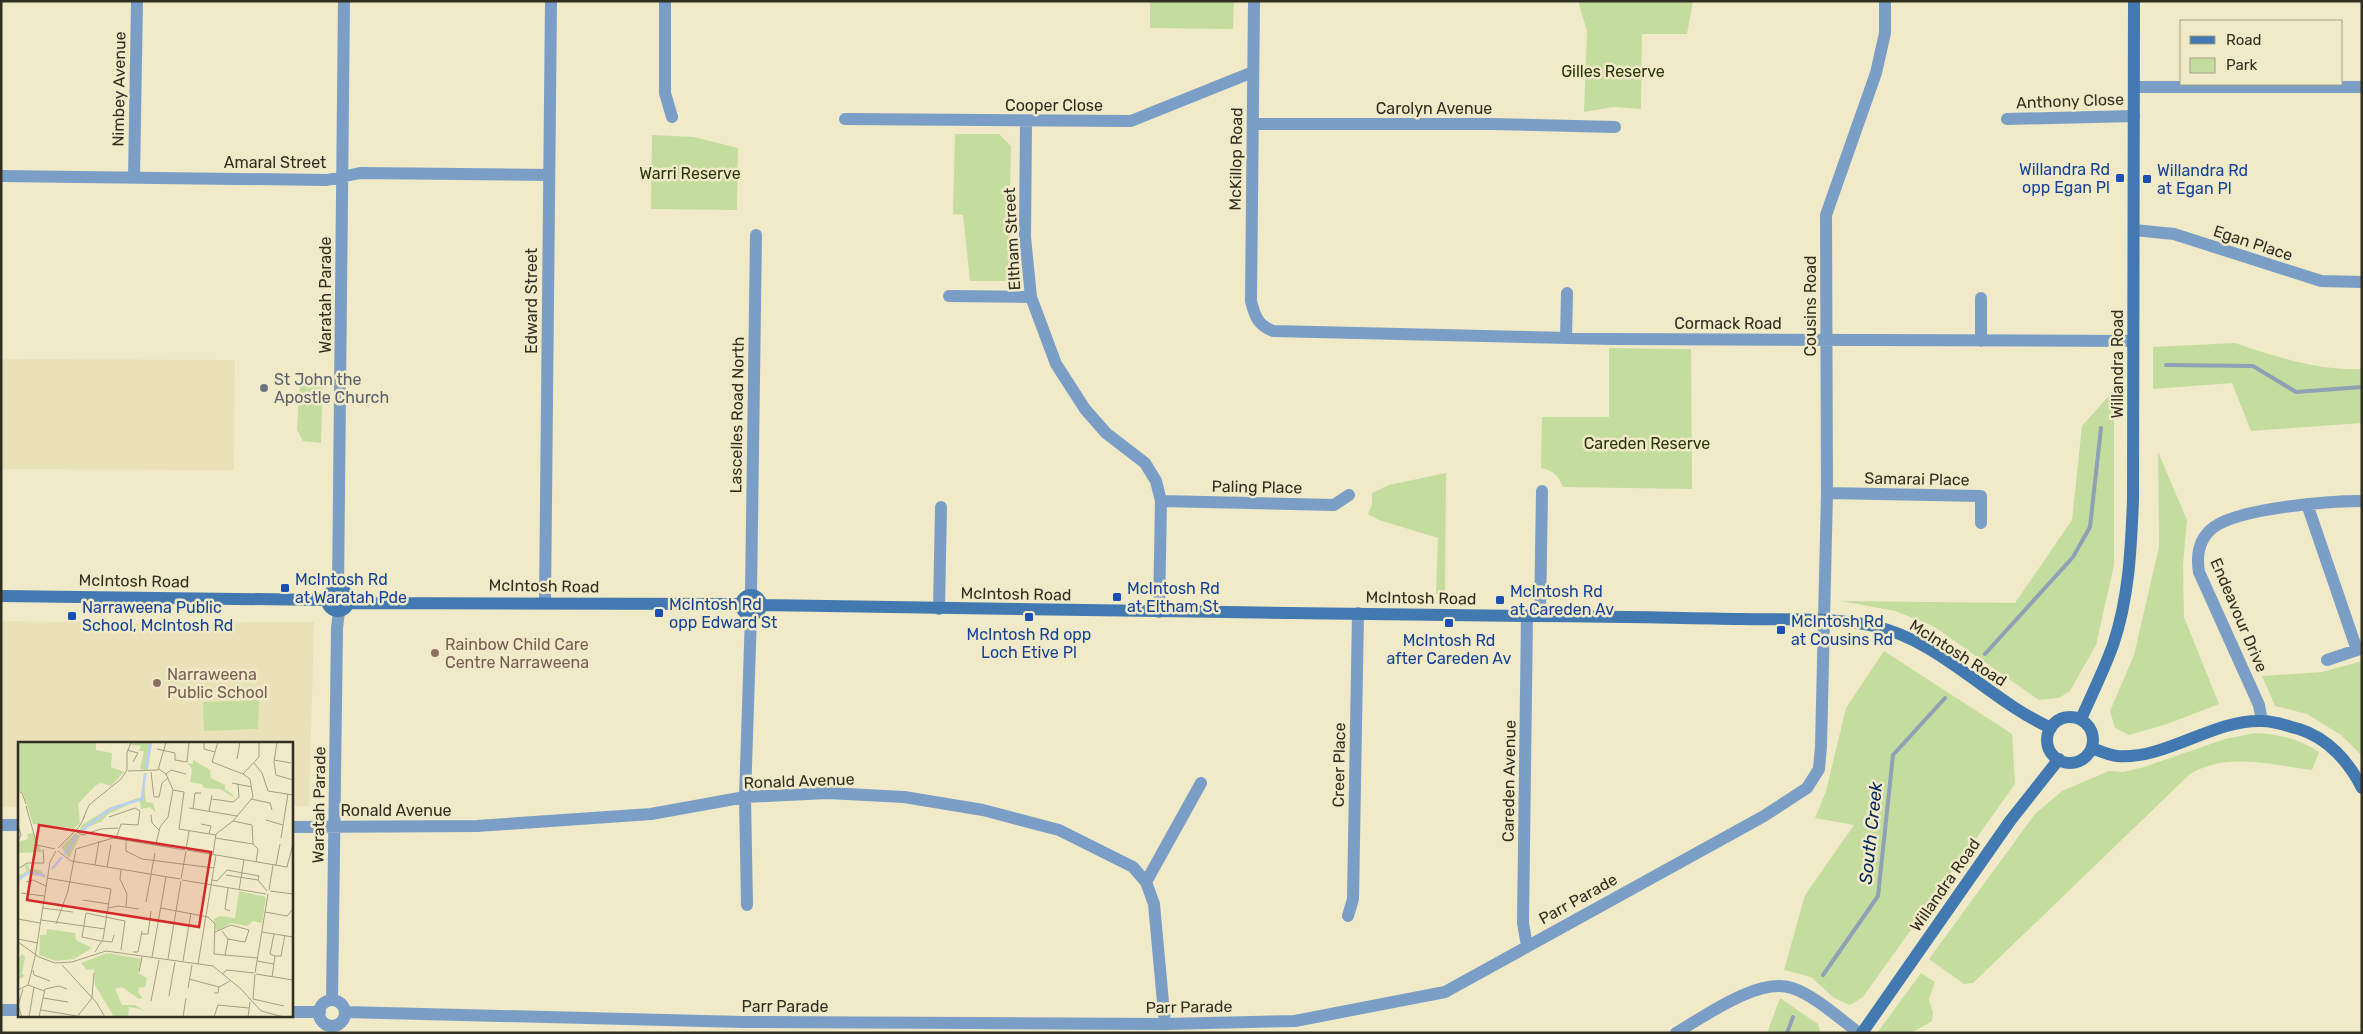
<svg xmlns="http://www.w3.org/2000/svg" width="2363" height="1034" viewBox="0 0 2363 1034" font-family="Rubik,sans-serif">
<rect width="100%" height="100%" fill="#f0eac8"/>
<path fill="#e9e1b7" d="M1 359 235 360 234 470 1 469Z
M1 621 130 623 314 622 309 806H291V743H19V807H1Z"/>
<path fill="#c4dd9f" d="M1150 1H1234L1233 29 1150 28Z
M1578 1H1693L1687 34H1642L1641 109 1613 107 1584 112 1587 31Z
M955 134H999L1011 146 1009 231 1013 275 1007 281H970L963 215 953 214Z
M652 135 694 137 738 148 737 210 651 209Z
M2235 343C2277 357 2317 371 2362 369V423L2251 431 2232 383 2153 389V347Z
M1609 348 1691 349 1692 489 1563 487C1558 475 1554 471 1541 468L1542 417H1609Z
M323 378 321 443 303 441 297 430 300 382Z
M2114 390V565L2096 645 2070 691 2059 698 2039 700 1933 626 1895 611 1841 601 2015 603 2072 520 2082 426Z
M2158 452 2187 520 2183 565 2184 617 2219 704 2167 724 2129 735 2115 728 2110 711 2134 655 2159 547Z
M1446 473 1445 594H1436L1438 538 1379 520 1368 514 1372 505V493L1389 485Z
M1884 651 2012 734 2015 784 1863 997 1850 1005 1834 998 1811 977 1784 970 1805 895 1854 825 1815 818 1826 791 1846 708Z
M2362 661V756L2341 735 2307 714 2275 706 2262 676 2322 672Z
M259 700 258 729 204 731 203 702Z
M2255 733C2279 734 2299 739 2319 752L2312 770C2272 765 2227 752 2190 774L1973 983 1964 984 1929 959 2035 814 2062 791 2109 771 2123 772 2144 767 2225 739Z
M1921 973 1935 982 1929 999 1933 1013 1932 1021 1911 1033H1877Z
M1780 998 1818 1024 1821 1033H1767Z"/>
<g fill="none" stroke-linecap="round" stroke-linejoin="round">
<path stroke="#90a0b5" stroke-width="4" d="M2166 365 2253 366 2296 392 2362 387
M1985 654 2073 557 2090 527 2101 428
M1823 975 1878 896 1893 755 1945 698
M1787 1033 1793 1017"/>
<path stroke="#7a9ec5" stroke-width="12" d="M665 1V93L672 117
M1254 1 1251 301C1255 317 1258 325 1273 331L1612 339 2133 341
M2135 87H2362
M845 119 1131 121 1253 72
M2007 119 2134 116
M1026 121 1025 237 1031 297 1056 364 1085 409 1106 433 1145 463 1156 481 1161 501 1159 612
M1253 124H1490L1615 127
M1 176 327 180 360 173 548 175
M134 178 137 1
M2134 230 2174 234 2321 281 2362 282
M949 296 1031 297
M1981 298V341
M1566 338 1567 293
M1827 493 1981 496V523
M1161 501 1334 505 1349 495
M2307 504 2357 650 2327 660
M338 590 344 1
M751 594 756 235
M545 602 551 1
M939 609 941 507
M1540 616 1542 491
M2262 721 2259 705 2199 572C2196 554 2199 538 2214 527 2241 508 2328 501 2362 501
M1 825H19
M291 827 477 826 651 814 745 797 827 793 904 797 983 810 1059 830 1133 867 1146 882 1154 904 1165 1024
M1146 882 1201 783
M747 905 745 797 751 615
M1348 916 1353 899 1358 613
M1527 946 1523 923 1527 615
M332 1000 337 628 339 611
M319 1013a13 13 0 1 1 26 0a13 13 0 1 1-26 0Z
M1 1010H19
M291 1012H320
M345 1012 743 1022 1165 1024 1295 1021 1445 992 1764 816 1807 788 1819 769 1821 746 1827 493 1826 215 1876 73 1885 33V1
M1676 1033C1705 1016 1758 977 1792 988 1814 995 1840 1019 1859 1033"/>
<path stroke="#4279b0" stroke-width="12" d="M327 600a11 11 0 1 1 22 0a11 11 0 1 1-22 0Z
M741 605a10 10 0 1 1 20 0a10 10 0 1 1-20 0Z
M1 596 327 600
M348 603 740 604
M762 605C1018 611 1274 612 1530 616 1600 616 1671 618 1742 619 1785 620 1831 617 1874 626 1941 641 1989 700 2051 728
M2047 740a23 23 0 1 1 46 0a23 23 0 1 1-46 0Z
M2081 719C2092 694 2104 670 2113 645 2129 598 2131 549 2133 500L2134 1
M2092 748C2100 751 2109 755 2117 756 2166 760 2213 719 2262 721 2275 721 2287 726 2299 729 2328 738 2349 762 2362 788
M1862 1033 2010 821 2059 759"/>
</g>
<g fill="#1a4fb4" stroke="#f0eac8" stroke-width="2">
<rect x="2115" y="173" width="10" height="10" rx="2.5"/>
<rect x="2142" y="174" width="10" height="10" rx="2.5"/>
<rect x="280" y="583" width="10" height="10" rx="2.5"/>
<rect x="1112" y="592" width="10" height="10" rx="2.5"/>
<rect x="1495" y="595" width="10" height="10" rx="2.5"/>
<rect x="654" y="608" width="10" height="10" rx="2.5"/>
<rect x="67" y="611" width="10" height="10" rx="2.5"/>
<rect x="1024" y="612" width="10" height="10" rx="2.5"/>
<rect x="1444" y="618" width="10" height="10" rx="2.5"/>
<rect x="1776" y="625" width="10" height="10" rx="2.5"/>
</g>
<circle fill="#6b7280" stroke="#f0eac8" stroke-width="2" cx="264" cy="388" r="5"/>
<g fill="#8d6e63" stroke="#f0eac8" stroke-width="2">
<circle cx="435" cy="653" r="5"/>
<circle cx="157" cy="683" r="5"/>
</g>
<g text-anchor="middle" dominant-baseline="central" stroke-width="5" stroke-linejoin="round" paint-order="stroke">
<g font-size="16" fill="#273705" stroke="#f0eac8">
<text x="1613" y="71">Gilles Reserve</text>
<text x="690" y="173">Warri Reserve</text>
<text x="1647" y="443">Careden Reserve</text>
</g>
<g font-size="16" fill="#312f21" stroke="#f0eac8">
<text transform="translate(119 89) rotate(-89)">Nimbey Avenue</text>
<text transform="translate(2070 101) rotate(-2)">Anthony Close</text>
<text x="1054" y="105">Cooper Close</text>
<text x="1434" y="108">Carolyn Avenue</text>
<text transform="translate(1236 159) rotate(-89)">McKillop Road</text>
<text x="275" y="162">Amaral Street</text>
<text transform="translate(1012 239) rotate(-93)">Eltham Street</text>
<text transform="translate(2253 243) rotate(18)">Egan Place</text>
<text transform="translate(325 295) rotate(-90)">Waratah Parade</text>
<text transform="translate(531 301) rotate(-90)">Edward Street</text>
<text transform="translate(1810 306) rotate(-90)">Cousins Road</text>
<text x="1728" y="323">Cormack Road</text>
<text transform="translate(2117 364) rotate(-90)">Willandra Road</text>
<text transform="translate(737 415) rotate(-89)">Lascelles Road North</text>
<text transform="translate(1917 479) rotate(1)">Samarai Place</text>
<text transform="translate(1257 487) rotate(1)">Paling Place</text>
<text transform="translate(134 581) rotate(1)">McIntosh Road</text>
<text transform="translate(544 586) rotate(1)">McIntosh Road</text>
<text transform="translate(1016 594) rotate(1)">McIntosh Road</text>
<text transform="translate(1421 598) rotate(1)">McIntosh Road</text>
<text transform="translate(2239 615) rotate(67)">Endeavour Drive</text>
<text transform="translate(1958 653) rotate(32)">McIntosh Road</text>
<text transform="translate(1339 765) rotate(-89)">Creer Place</text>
<text transform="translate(799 781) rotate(-2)">Ronald Avenue</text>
<text transform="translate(1509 781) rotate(-89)">Careden Avenue</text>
<text transform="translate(319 805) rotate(-89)">Waratah Parade</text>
<text x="396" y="810">Ronald Avenue</text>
<text transform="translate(1945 885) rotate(-55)">Willandra Road</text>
<text transform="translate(1578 899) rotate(-29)">Parr Parade</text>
<text x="785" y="1006">Parr Parade</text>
<text transform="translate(1189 1007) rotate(-1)">Parr Parade</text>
</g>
<g font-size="16" fill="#164399" stroke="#f0eac8" text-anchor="start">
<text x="2110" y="169" text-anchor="end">Willandra Rd<tspan x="2110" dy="18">opp Egan Pl</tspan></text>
<text x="2157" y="170">Willandra Rd<tspan x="2157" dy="18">at Egan Pl</tspan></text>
<text x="295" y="579">McIntosh Rd<tspan x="295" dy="18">at Waratah Pde</tspan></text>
<text x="1127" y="588">McIntosh Rd<tspan x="1127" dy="18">at Eltham St</tspan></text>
<text x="1510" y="591">McIntosh Rd<tspan x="1510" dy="18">at Careden Av</tspan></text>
<text x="669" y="604">McIntosh Rd<tspan x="669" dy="18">opp Edward St</tspan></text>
<text x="82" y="607">Narraweena Public<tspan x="82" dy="18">School, McIntosh Rd</tspan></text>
<text x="1791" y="621">McIntosh Rd<tspan x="1791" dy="18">at Cousins Rd</tspan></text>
<text x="1029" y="634" text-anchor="middle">McIntosh Rd opp<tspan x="1029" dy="18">Loch Etive Pl</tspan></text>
<text x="1449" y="640" text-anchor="middle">McIntosh Rd<tspan x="1449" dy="18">after Careden Av</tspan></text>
</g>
<g font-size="16" fill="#5b616d" stroke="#f0eac8" text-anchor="start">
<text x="274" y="379">St John the<tspan x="274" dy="18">Apostle Church</tspan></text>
</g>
<g font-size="16" fill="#785e54" stroke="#f0eac8" text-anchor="start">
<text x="445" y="644">Rainbow Child Care<tspan x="445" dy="18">Centre Narraweena</tspan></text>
<text x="167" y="674">Narraweena<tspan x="167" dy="18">Public School</tspan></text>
</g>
<g font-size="18" font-style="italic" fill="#052759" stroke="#f0eac8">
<text transform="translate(1871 833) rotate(-84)">South Creek</text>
</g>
</g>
<g transform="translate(18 742)">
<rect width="275" height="275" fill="#f0eac8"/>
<path d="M78 0V8L94 11 93 25 106 30 93 44 83 41 78 43 60 62 62 81 52 90 54 86 15 82 5 51 0 48V1ZM114 0H134L130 29 122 27 126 9H121L123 4 113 3ZM175 18 192 28 193 36 207 43V47L214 52 217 56 202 47 186 46 184 42 172 40 174 27 169 21 175 22ZM126 31H129L126 41 128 60 135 61 138 71 132 65 123 67 122 60 119 59 90 72 83 80 70 85 63 92 60 90 64 83 91 66 123 55ZM15 91 24 110 0 111V100L10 97 9 92ZM57 91 62 94 51 116 43 105ZM10 122 11 127 22 128 28 135 9 132 2 138 0 146V134L9 129 6 124ZM221 149 248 155 244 181 235 179 229 184 213 181 199 189 195 178 201 174 217 176ZM29 187 57 191 58 198 74 206 56 217 38 219 21 213 22 193H28ZM89 211 123 217 120 231 129 236 127 245 121 246 120 250 125 256 121 257 104 245 97 247 104 263H117L126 268 111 265 110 275H96L77 243 76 227 69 228 63 221ZM4 212 7 215 4 232 7 234 0 238V217Z" fill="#c4dd9f"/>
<path fill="none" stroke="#b9d0f4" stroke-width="2.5" d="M128 26 133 0M62 90 92 67 124 57 127 32M47 112 59 93M34 127 44 115M0 138 11 130 27 134"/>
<path fill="none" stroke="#a49f85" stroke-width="1" d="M186 0V7L197 10M200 0 194 20 225 32M259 0 256 20 258 33 275 38M139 7 157 11V18L169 20 171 0M109 8 120 11 115 20M219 17 222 0M256 18 273 21M236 21 244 31 250 49 275 53M109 28V11L113 0M110 29 140 28 148 0M133 30 136 55H141L144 41 150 36M148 32 153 28 168 32M214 41 234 45M155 48 166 50 161 87 198 93M0 49 4 51 8 62M194 57 215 60 221 55 220 42M233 57 252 61 254 68M8 64 19 103 37 107M171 66 219 74M175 67 177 51H183M191 69 194 53M133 73 134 81 141 88M91 75 117 66 122 69 120 83 103 82 98 96M65 77 71 63 103 37 109 28M248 78 265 83M215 79 234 83 235 102M183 82 193 84 191 92M0 83 3 93 0 99M57 89 64 93 83 87 100 86M197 96 235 102M263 96 270 52M108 97V109L124 117 196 126M138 102 142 85 150 75 155 48 148 32 141 27M235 102 240 107 238 120M40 106 61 85 67 74M168 107 171 89M169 108 269 125 275 102M40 109 53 119 162 137M195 112 198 92 215 79 235 55 232 37 225 32 241 15V0M77 123 81 99M258 123 262 102M89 125 93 103M0 127 9 121H26L25 107M103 128 102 137 109 152 108 165M133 132 137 111M208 133 240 138M29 136 93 147 85 197 77 210M163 137 168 109M164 138 248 152M194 138 199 139 209 128 241 134 240 138 249 149M8 140 15 138 28 144M210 146 207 167 212 169M221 148 226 118M251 148 255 123M252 149 275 152M3 151 26 154M65 158 91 162M128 160 133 133M25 166 55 170M90 166 100 164 121 167M143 166 190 175 197 182 196 212 240 216M247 170 269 174 275 167M0 177 22 181M23 178 87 187M38 182 50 149 58 107 95 96 167 108M197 190 213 183 231 188 227 200 210 197 204 189M244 190 275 195M123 192H130L133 169M256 192 252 212 257 214H263L267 193M0 197 20 201M83 199 64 195 68 171 107 179 103 208M84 199 94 200 96 193M0 200 21 215 37 221 54 220 88 209 195 224 223 247 243 269 266 275M115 210H120L124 189M207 214 210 197M17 215 32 120 38 109M134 215 148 135M150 217 163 139M165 219 173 171M239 219 256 222M180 222 198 113M44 223 78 260 87 275M15 228 16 233 32 239M121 230 124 215M237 231 250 152M204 232 209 228 236 231M237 232 235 257 266 264M238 232 275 238M254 235 257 214M171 237 201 245M10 243 17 215M170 246 174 223M0 248 10 243 26 249M196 251H200L201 245 212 239M151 254 157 220M74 255 76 231M25 256 50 260M133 259 141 218M23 268 59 274M4 275 0 264 5 247M11 275 16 245M21 275 27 247 41 244 49 247M59 275 74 256M165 275 168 256M196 275 200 263 231 266M230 275 232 260"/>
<path fill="#d62828" fill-opacity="0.15" stroke="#d62828" stroke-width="2.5" d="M21 83 193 110 181 185 9 158Z"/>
<rect width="275" height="275" fill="none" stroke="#312f21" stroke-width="2.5"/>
</g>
<rect width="2363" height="1034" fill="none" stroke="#312f21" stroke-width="5"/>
<rect x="2180" y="20" width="162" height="65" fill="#f0eac8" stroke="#a49f85"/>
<rect x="2190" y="36" width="25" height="8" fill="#4279b0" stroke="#a49f85"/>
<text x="2226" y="45" font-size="15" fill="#312f21">Road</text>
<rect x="2190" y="58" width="25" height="15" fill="#c4dd9f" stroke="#a49f85"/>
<text x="2226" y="70" font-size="15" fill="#312f21">Park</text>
</svg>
